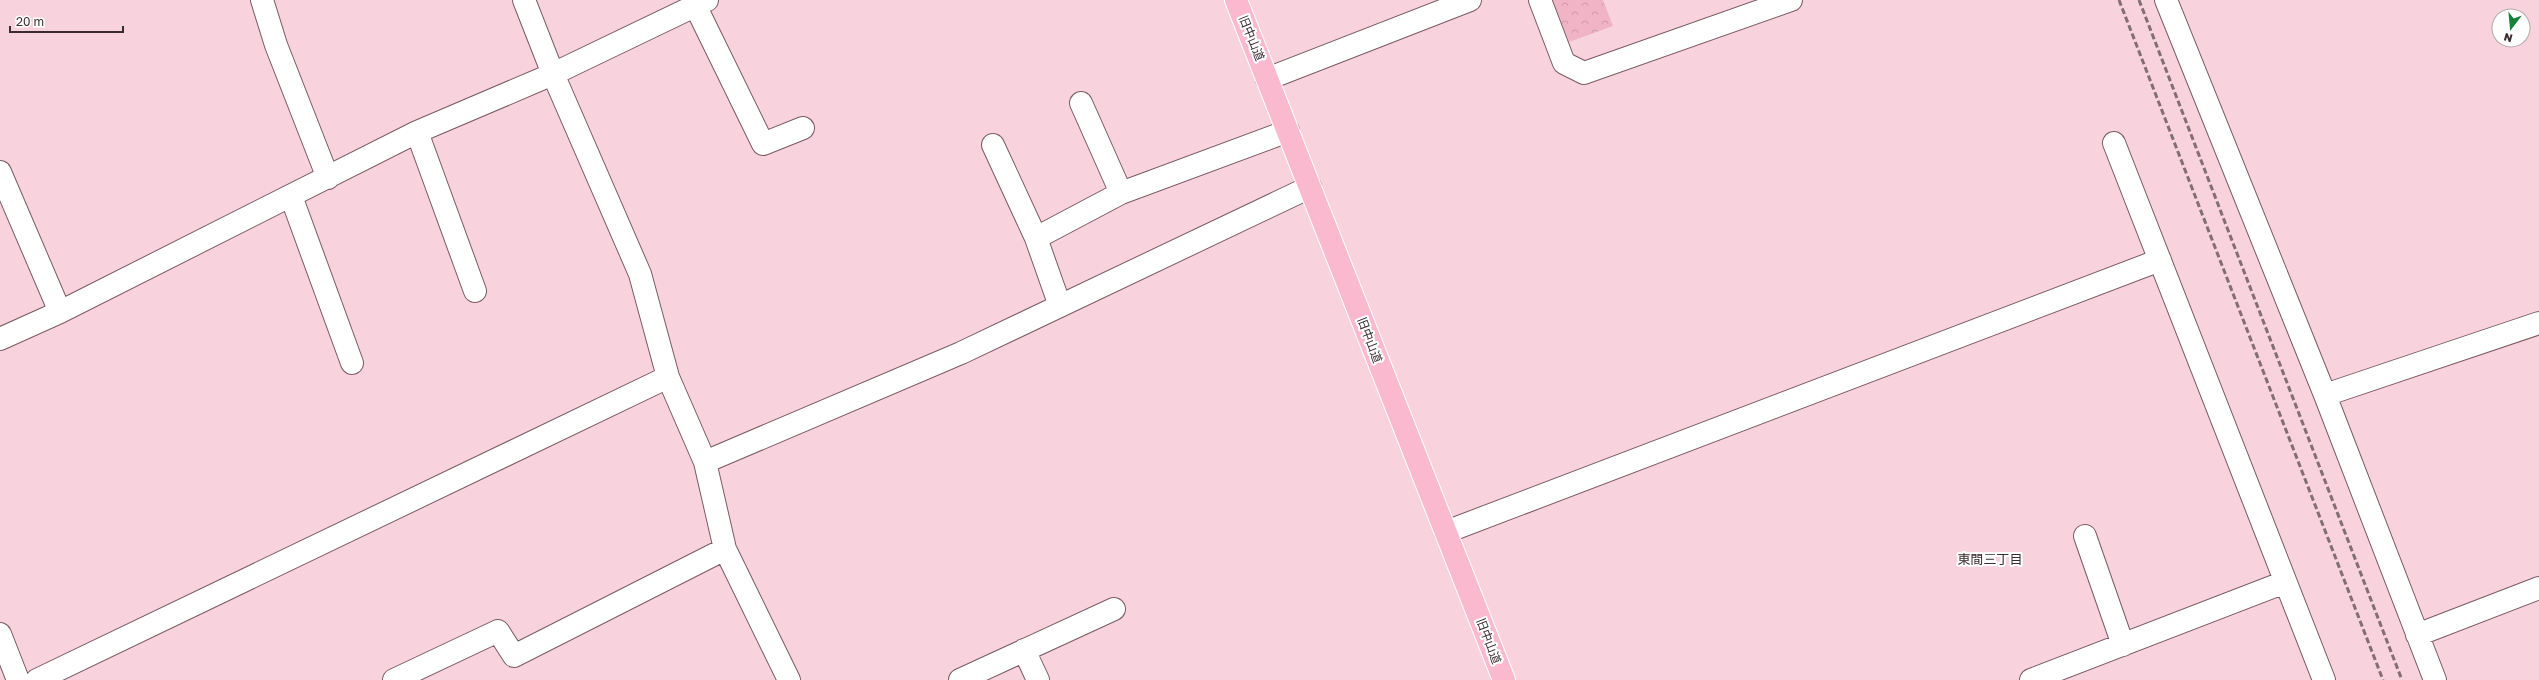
<svg xmlns="http://www.w3.org/2000/svg" width="2539" height="680" viewBox="0 0 2539 680" font-family="'Golos Text','Noto Sans JP',sans-serif">
<defs>
<pattern id="forest-crowns" width="20" height="18" patternUnits="userSpaceOnUse"><rect width="20" height="18" fill="#f1b4c7"/><path d="M2 6a3 3 0 1 1 6 0M12 15a3 3 0 1 1 6 0" fill="none" stroke="#cf9bab"/></pattern>
</defs>
<rect width="100%" height="100%" fill="#f8d3de"/>
<path fill="url(#forest-crowns)" d="M1553 0H1603L1613 26 1569 42Z"/>
<g fill="none" stroke-linecap="round" stroke-linejoin="round">
<defs>
<path id="minor" d="M262 0 276 45 328 178
M524 0 553 74 640 274 668 377 705 462 725 549 789 680
M1540 0 1564 63 1584 73 1791 0
M2166 0 2325 395 2435 680
M695 5 763 144 803 128
M1267 79 1470 0
M1081 103 1121 193
M417 132 475 291
M2114 143 2324 680
M993 145 1036 238 1121 193 1288 131
M0 172 60 312
M291 196 352 363
M1036 238 1060 306
M0 339 60 312 417 132 553 74 707 0
M2325 395 2539 323
M705 462 961 353 1310 187
M1446 532 2160 260
M2085 536 2123 645
M0 634 18 680
M2417 635 2539 588
M1024 650 1038 680
M37 680 668 377
M394 680 498 631 514 656 725 549
M960 680 1114 609
M2031 680 2285 582"/>
<path id="major" d="M1236 0 1504 680"/>
</defs>
<use href="#minor" stroke="#7a5a64" stroke-width="24"/>
<use href="#major" stroke="#fff" stroke-width="24"/>
<use href="#minor" stroke="#fff" stroke-width="22"/>
<use href="#major" stroke="#fbb9d0" stroke-width="22"/>
<path stroke="#846d75" stroke-width="3" stroke-dasharray="6 3" stroke-linecap="butt" d="M2119 0 2383 680
M2139 0 2402 680"/>
</g>
<g text-anchor="middle" dominant-baseline="central" stroke-width="4" stroke-linejoin="round" paint-order="stroke">
<g font-size="12" fill="#392b30" stroke="#fff">
<text transform="translate(1252 38) rotate(68)">旧中山道</text>
<text transform="translate(1370 340) rotate(69)">旧中山道</text>
<text transform="translate(1489 641) rotate(69)">旧中山道</text>
</g>
<g font-size="13" fill="#392b30" stroke="#fff">
<text x="1990" y="559">東間三丁目</text>
</g>
</g>
<g transform="translate(2511 28) rotate(196)"><circle r="19" fill="#ffffff" stroke="#b0aaac"/>
<path d="M0-3L7 15L0 10L-7 15Z" fill="#158238"/>
<text y="-6" font-size="11" font-weight="bold" text-anchor="middle" fill="#392b30">N</text>
</g>
<path d="M10 26v6h113v-6" fill="none" stroke="#392b30" stroke-width="2"/>
<text x="16" y="26" font-size="12" fill="#392b30" stroke="#ffffff" stroke-width="3" paint-order="stroke">20 m</text>
</svg>
